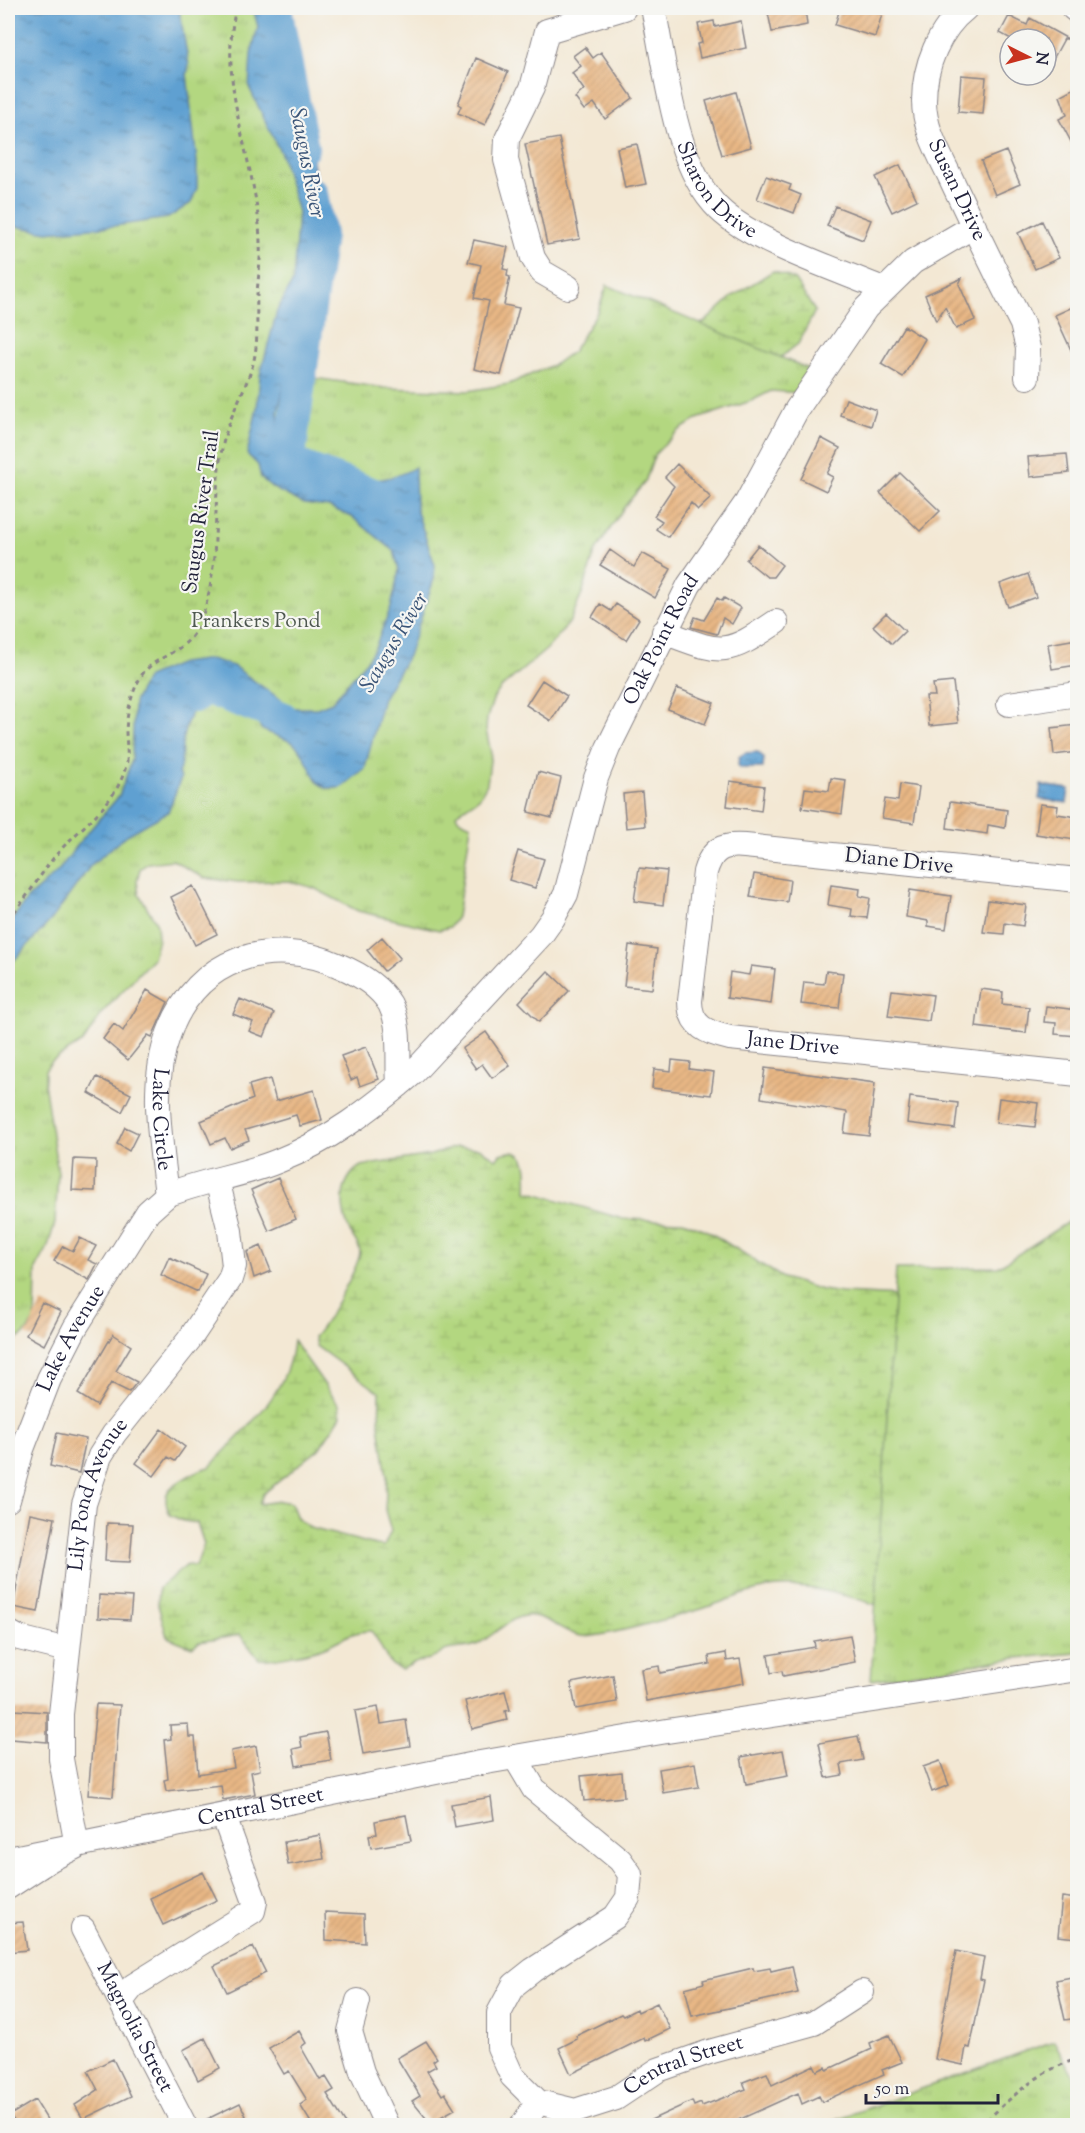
<svg xmlns="http://www.w3.org/2000/svg" width="1085" height="2133" viewBox="0 0 1085 2133" font-family="'Sorts Mill Goudy',serif">
<defs>
<pattern id="wetland-marsh" width="20" height="14" patternUnits="userSpaceOnUse" patternTransform="scale(1.5)"><rect width="20" height="14" fill="#b3d780"/><path d="M1 5h8M5 5V1M11 12h8M15 12V8" fill="none" stroke="#9ab870"/></pattern>
<pattern id="park-tufts" width="24" height="20" patternUnits="userSpaceOnUse" patternTransform="scale(1.5)"><rect width="24" height="20" fill="#b3d780"/><path d="M3 7l-1-3M5 7V3M7 7l1-3M15 17l-1-3M17 17v-4M19 17l1-3" fill="none" stroke="#9ab870"/></pattern>
<pattern id="water-ripples" width="26" height="14" patternUnits="userSpaceOnUse" patternTransform="scale(1.5)"><rect width="26" height="14" fill="#5ea0d1"/><path d="M2 4q2-2 4 0t4 0M15 11q2-2 4 0t4 0" fill="none" stroke="#4d82ab"/></pattern>
<pattern id="building-hatch" width="6" height="6" patternUnits="userSpaceOnUse" patternTransform="scale(1.5)"><rect width="6" height="6" fill="#e8b785"/><path d="M-1 1l2-2M0 6l6-6M5 7l2-2" fill="none" stroke="#c79d74"/></pattern>
</defs>
<rect width="100%" height="100%" fill="#f6f6f2"/>
<filter id="ink" filterUnits="userSpaceOnUse"><feTurbulence type="fractalNoise" baseFrequency=".0167" numOctaves="2"/><feDisplacementMap in="SourceGraphic" scale="12" xChannelSelector="R" yChannelSelector="G"/><feConvolveMatrix kernelMatrix="1 2 1 2 8 2 1 2 1" color-interpolation-filters="sRGB"/></filter>
<filter id="wash" filterUnits="userSpaceOnUse"><feTurbulence type="fractalNoise" baseFrequency=".008" numOctaves="4" result="noise"/><feDisplacementMap in="SourceGraphic" scale="24" xChannelSelector="R" yChannelSelector="G"/><feGaussianBlur stdDeviation="1.35" result="paint"/><feColorMatrix in="noise" values="0 0 0 0 0 0 0 0 0 0 0 0 0 0 0 0 0 1.4 0 .05"/><feComposite in="paint" operator="in"/></filter>
<g filter="url(#wash)">
<rect width="100%" height="100%" fill="#f3e8d4"/>
<path fill="url(#wetland-marsh)" stroke="#6a7c5e" stroke-width="1.5" d="M773 271 794 279 815 311 798 344 760 373 688 329 705 322 733 296Z
M456 1147 479 1148 496 1159 500 1154C530 1144 528 1172 527 1191L623 1219 683 1221 706 1230 783 1278 822 1290 842 1293 902 1296 880 1606C846 1595 805 1583 769 1588 742 1592 720 1604 695 1611 661 1620 628 1631 593 1636 571 1640 555 1620 534 1616 513 1612 495 1635 478 1644 468 1649 458 1647 447 1650 443 1651 440 1655 435 1657 423 1662 413 1661 402 1670 382 1664 384 1644 371 1631 354 1630 342 1639 327 1646 317 1651 269 1661 259 1659L240 1635 199 1642 192 1647 167 1637 158 1605 159 1588 187 1565 196 1566 204 1544 197 1523 183 1521 170 1515C160 1493 169 1487 187 1477 195 1472 201 1469 210 1467 244 1428 289 1396 293 1340L339 1405 341 1416 319 1449 263 1494 259 1504 280 1501 291 1503 297 1518 310 1528 376 1545 384 1546 391 1531 385 1510 387 1477 379 1425 380 1393 316 1346 314 1337C325 1326 359 1267 360 1252 360 1245 353 1238 350 1232 340 1209 338 1180 361 1166L431 1155Z"/>
<path fill="url(#park-tufts)" stroke="#6a7c5e" stroke-width="1.5" d="M8 8H279L272 38 304 154 295 363 307 377 385 388 468 391 509 384 555 364 573 351 598 311 607 285 811 370 801 393 771 391 751 401 697 419 678 431 655 454 645 482 625 506 595 552 582 594 569 623 547 649 502 687 494 697 487 718 486 730 491 753 487 784 479 798 456 814 458 819 471 825 457 917 450 927 439 930 358 911 314 888 289 881 238 882 204 878 173 860 148 863 140 869 137 881 139 894 157 924 158 939 153 958 101 1014 84 1041 52 1061 45 1070V1089L58 1173 55 1223 47 1249 36 1269 35 1319 25 1334 8 1345Z
M1077 1216V1653L1016 1658 871 1680 896 1269 998 1267Z
M1054 2041 1077 2083V2125H821Z"/>
<path fill="url(#water-ripples)" stroke="#406186" stroke-width="1.5" d="M8 8H181L180 15 189 65 187 74 197 162V188L191 203 168 218 114 226 47 232 8 225Z
M253 8H279C281 18 279 44 277 54L313 160 319 207V278L300 353 284 386 278 412 280 439 289 462 298 475 307 481C339 482 388 485 415 467L416 509 435 565 434 579 408 656 383 698 365 768 341 788H326L318 783 301 751 292 742 262 730 247 704 226 697 198 701C189 715 183 729 182 746 181 756 183 764 178 773L181 778 168 812 127 835 91 865 52 919 8 967V926L27 899 58 871 83 838 119 796 132 760 134 702 147 677 181 663 211 659 233 666 293 708H317L332 702 368 659 376 645 391 607 399 570 394 551 352 517 329 507 304 504 273 488 261 478 258 465 247 454 257 408 260 375 277 311 293 281 298 212 281 154 249 87 251 54 258 27Z
M758 752 764 758 763 768H741L738 765 739 757 745 753Z
M1041 785 1069 789 1067 803 1039 799Z"/>
<g fill="none" stroke-linecap="round" stroke-linejoin="round">
<path stroke="#5ea0d1" stroke-width="32" d="M276 8 303 148
M312 194 320 235 289 462 379 496
M195 697 200 686 282 717"/>
</g>
<g id="blocks">
<path fill="url(#building-hatch)" d="M767 8H805L807 25 772 32Z
M840 8H871L883 11 875 37 835 25Z
M1009 16 1027 25 1030 18 1068 39H1064L1046 72V39H1011L1000 33Z
M714 21 715 27 741 21 746 48 700 58 697 44 702 43 698 24Z
M585 47 593 58 601 52 633 98 605 119 594 103 584 110 575 98 584 90 572 73 581 66 573 56Z
M476 58 508 72 485 125 458 113 461 106 458 104Z
M961 75 986 77 983 114 958 112Z
M1077 87V153L1059 119 1067 115 1060 96Z
M736 92 751 147 722 155 706 101Z
M559 138 580 239 547 245 525 144Z
M637 144 646 184 625 188 617 148Z
M1006 151 1020 184 995 195 981 161Z
M900 165 917 200 892 212 875 177Z
M766 176 791 185 789 190 801 195 794 213 757 199Z
M835 206 871 220 863 240 827 226Z
M1042 221 1059 258 1035 269 1018 233Z
M474 240 508 247 503 269 508 270 507 276 510 277 504 305 519 308 501 375 474 369 489 301 474 298 481 265 468 262Z
M962 278 959 284 975 320 956 329 945 307 936 321 925 295Z
M1077 305V363L1055 315Z
M904 326 925 339 903 377 881 364Z
M846 399 876 410 871 426 840 415Z
M821 438 840 448 827 474 833 477 826 491 801 479Z
M1067 454 1069 473 1030 477 1028 457Z
M677 464 711 498 698 510 691 503 668 537 656 529 662 521 654 516 674 486 665 477Z
M900 473 940 511 920 531 880 493Z
M758 545 782 565 773 577H767L746 560Z
M610 550 634 567 642 553 671 569 655 598 600 565Z
M1028 574 1036 597 1008 607 1000 584Z
M717 598 722 601 724 598 741 608 732 624 723 618 717 634 691 627 695 617 704 620Z
M600 604 611 611 616 604 639 619 626 640 592 617Z
M886 613 905 631 892 644 873 626Z
M1077 639V665L1052 669 1048 644Z
M542 680 567 696 551 721 526 705Z
M953 682 958 723 929 726 926 696H935L933 684Z
M677 688 714 703 705 724 668 709Z
M1077 725V752L1054 755 1051 728Z
M538 772 561 778 552 818 528 812Z
M831 778 846 780 842 814 802 808 805 788 829 791Z
M730 781 764 786 761 811 727 806Z
M900 784 919 787 914 823 882 818 885 799 898 801Z
M642 792 645 826 626 828 623 794Z
M950 802 1007 810 1005 828 988 825 987 834 947 828Z
M1040 804 1058 806 1057 814 1077 817 1075 840 1036 834Z
M518 851 544 859 535 888 509 880Z
M639 868 667 871 663 905 634 901Z
M754 874 790 880 787 902 750 897Z
M831 885 860 889 859 896 870 898 867 918 851 916 852 909 828 905Z
M193 886 217 934 195 945 171 897Z
M910 890 951 896 946 929 928 926V921L906 917Z
M988 900 1026 905 1023 926 1005 923 1004 934 983 932Z
M382 937 400 958 384 971 367 950Z
M629 945 657 949 652 989 624 986Z
M751 966 775 969 771 1004 727 998 730 972 749 975Z
M548 971 569 991 539 1022 519 1002Z
M826 971 843 973 839 1008 801 1004 804 982 824 984Z
M981 989 1003 992 1002 1004 1029 1007 1026 1033 976 1027Z
M147 990 168 1002 152 1037 148 1035 128 1060 103 1039 114 1024 123 1031Z
M892 990 933 995 929 1021 888 1016Z
M240 999 274 1013 264 1037 249 1031 253 1022 233 1014Z
M1046 1006 1077 1010V1036L1055 1034 1056 1023 1044 1022Z
M486 1032 510 1066 492 1078 482 1064 476 1069 462 1049Z
M366 1047 379 1079 360 1086 357 1077 351 1080 341 1056Z
M672 1060 690 1062 689 1069 714 1072 711 1095 652 1088 654 1069 671 1071Z
M765 1068 875 1083 869 1136 844 1133 847 1112 761 1098Z
M97 1077 131 1094 122 1112 89 1093Z
M270 1079 276 1101 314 1090 322 1120 300 1126 296 1115 245 1130 249 1140 230 1148 225 1138 211 1144 201 1121 253 1099 249 1085Z
M910 1097 958 1103 955 1129 907 1123Z
M999 1098 1038 1103 1035 1127 996 1123Z
M125 1127 138 1133 129 1151 117 1144Z
M74 1159 96 1160 95 1191 72 1190Z
M278 1178 296 1219 269 1231 251 1190Z
M80 1238 96 1246 88 1260 97 1264 89 1280 54 1261 63 1246 73 1251Z
M261 1246 271 1271 254 1278 247 1252Z
M169 1257 206 1274 198 1292 161 1275Z
M42 1303 61 1312 44 1345 26 1335Z
M113 1334 131 1346 116 1371 137 1382 129 1392 111 1383 97 1406 78 1394Z
M161 1429 185 1447 175 1461 168 1457 154 1476 136 1463Z
M57 1433 86 1439 79 1473 50 1466Z
M30 1513 55 1518 38 1612 13 1607Z
M107 1523 133 1524 130 1562 105 1561Z
M99 1595 132 1597 130 1620 98 1618Z
M850 1635 855 1662 783 1676 782 1671 771 1673 768 1655 815 1647 814 1641Z
M726 1653 727 1661 740 1659 744 1683 646 1701 641 1669 659 1666 660 1673 710 1664 709 1656Z
M613 1675 617 1702 576 1709 571 1683Z
M505 1691 510 1710 505 1711 507 1720 472 1729 465 1701Z
M96 1704 120 1705 113 1797 88 1795Z
M378 1707 381 1724 406 1720 410 1746 363 1754 355 1711Z
M13 1710 47 1712V1742L11 1739Z
M188 1724 189 1737H195L198 1774 234 1768 231 1751 256 1746 260 1770 251 1772 255 1794 223 1800 221 1785 166 1791 164 1780 168 1779 164 1740 171 1739 170 1725Z
M326 1732 331 1760 296 1766 293 1749 302 1747 300 1737Z
M858 1736 863 1760 841 1764 843 1775 826 1778 819 1743Z
M783 1750 788 1776 746 1784 741 1757Z
M940 1761 949 1785 932 1792 923 1767Z
M695 1763 699 1787 663 1793 659 1769Z
M622 1772 624 1797 584 1801 581 1776Z
M491 1797 494 1820 455 1827 451 1804Z
M406 1815 411 1841 371 1848 369 1835 377 1834 375 1821Z
M320 1835 324 1859 288 1865 284 1842Z
M203 1872 217 1900 163 1925 150 1898Z
M1062 1897 1077 1899V1938L1058 1936Z
M325 1912 364 1914 365 1943 326 1940Z
M23 1922 27 1950 8 1952V1923Z
M253 1947 266 1973 227 1992 214 1966Z
M956 1951 984 1957 980 1979 984 1980 970 2048 966 2047 963 2065 935 2059Z
M792 1966 798 1993 692 2016 685 1988 704 1983 703 1980 753 1968 754 1971 770 1968 771 1971Z
M1077 1976V2018L1065 2020 1056 1980Z
M657 2003 670 2029 645 2041 644 2038 571 2074 559 2048 577 2039 576 2036 621 2014 623 2016 637 2009 638 2012Z
M299 2031 306 2043 301 2047 320 2080 326 2077 334 2090 327 2094 347 2126H313L300 2105 307 2100 289 2071 284 2074 269 2048Z
M889 2035 902 2062 882 2070 884 2074 822 2102 819 2096 802 2104 798 2093 725 2126H638L692 2101 694 2106 701 2103 702 2106 746 2089 743 2082 767 2073 772 2085 814 2065 817 2071 826 2067 827 2070 872 2049 870 2043Z
M205 2038 220 2068 198 2080 183 2050Z
M426 2041 437 2058 433 2061 436 2066 427 2071 442 2095 445 2093 455 2109 430 2123 412 2101 420 2096 397 2058Z
M113 2059 131 2096 83 2119 75 2105 98 2090 88 2071Z
M35 2100 51 2126H17L10 2115Z
M240 2103 246 2116 238 2121 240 2126H199V2123Z"/>
</g>
</g>
<g filter="url(#ink)">
<use href="#blocks" fill-opacity="0" stroke="#8a8588" stroke-width="1.5"/>
<g fill="none" stroke-linecap="round" stroke-linejoin="round">
<defs>
<g id="minor">
<path id="s1" d="M653 8C666 68 674 166 719 209 753 242 838 270 883 289"/>
<path id="s2" d="M966 8C939 29 924 66 924 101 924 130 941 157 953 183 975 230 998 277 1022 324L1028 348 1027 377"/>
<path d="M1073 8 1078 12"/>
<path d="M568 287 542 272 533 258 506 160 507 139 532 88 547 31 624 8"/>
<path d="M664 632C721 653 723 658 776 622"/>
<path d="M1009 704 1078 694"/>
<path id="s3" d="M1078 880 745 846C722 844 712 849 705 872L690 1001C690 1027 708 1033 730 1038L1078 1074"/>
<path id="s4" d="M399 1085C397 1060 402 1027 390 1004 379 986 359 974 340 966 270 935 197 958 169 1033 149 1085 161 1141 167 1195 203 1180 242 1176 278 1161 329 1141 372 1108 413 1073L541 935 553 918 566 894 596 778 608 748 689 585 747 502 797 409 866 308 913 262 974 226"/>
<path id="s5" d="M8 1500 22 1449 49 1379 75 1328 148 1212 167 1195"/>
<path d="M8 1632 19 1638 67 1650"/>
<path id="s6" d="M515 1757 534 1789 620 1860 630 1874 628 1898 615 1917 533 1970 514 1985 499 2013V2047L512 2076 538 2102 575 2111 616 2098 658 2070 709 2052 814 2023 862 1992"/>
<path id="s7" d="M8 1859 480 1763 667 1731 1078 1669"/>
<path id="s8" d="M8 1887 51 1859 77 1846 61 1759V1714L84 1504 100 1456 114 1434 189 1340 230 1279 234 1266 230 1231 217 1180"/>
<path id="s9" d="M83 1929 185 2126"/>
<path d="M122 2000 133 1986 253 1911 255 1902 224 1817"/>
<path d="M358 2001 350 2031 362 2072 387 2126"/>
<path d="M522 2126 538 2102"/>
</g>
</defs>
<use href="#minor" stroke="#8a8588" stroke-width="26"/>
<path stroke="#8a8588" stroke-width="3" stroke-dasharray="4.5 4.5" stroke-linecap="butt" d="M8 919C26 900 39 876 56 855 81 825 119 804 127 761 128 751 126 741 126 731 127 713 131 694 140 678 154 653 187 656 200 622 223 566 210 501 223 444 229 416 245 391 253 364 259 342 256 317 257 294 258 278 261 261 260 244 259 165 216 90 236 8
M981 2126C1009 2099 1040 2069 1078 2059"/>
<use href="#minor" stroke="#fff" stroke-width="24"/>
</g>
</g>
<g text-anchor="middle" dominant-baseline="central" stroke-width="4.5" stroke-linejoin="round" paint-order="stroke">
<g font-size="21" fill="#22223b" stroke="#f6f6f2">
<text stroke="none"><textPath href="#s1" startOffset="198">Sharon Drive</textPath></text>
<text stroke="none"><textPath href="#s2" startOffset="201">Susan Drive</textPath></text>
<text transform="translate(202 512) rotate(-82)">Saugus River Trail</text>
<text stroke="none"><textPath href="#s4" startOffset="1305">Oak Point Road</textPath></text>
<text transform="translate(899 862) rotate(6)">Diane Drive</text>
<text stroke="none"><textPath href="#s3" startOffset="642">Jane Drive</textPath></text>
<text stroke="none"><textPath href="#s4" startOffset="442">Lake Circle</textPath></text>
<text stroke="none"><textPath href="#s5" startOffset="174">Lake Avenue</textPath></text>
<text stroke="none"><textPath href="#s8" startOffset="438">Lily Pond Avenue</textPath></text>
<text stroke="none"><textPath href="#s7" startOffset="258">Central Street</textPath></text>
<text stroke="none"><textPath href="#s9" startOffset="111">Magnolia Street</textPath></text>
<text stroke="none"><textPath href="#s6" startOffset="626">Central Street</textPath></text>
</g>
<g font-size="21" fill="#4e5850" stroke="#f6f6f2">
<text x="256" y="622">Prankers Pond</text>
</g>
<g font-size="22" font-style="italic" fill="#3a5477" stroke="#f6f6f2">
<text transform="translate(306 163) rotate(79)">Saugus River</text>
<text transform="translate(395 643) rotate(-59)">Saugus River</text>
</g>
</g>
<rect width="1085" height="2133" fill="none" stroke="#f6f6f2" stroke-width="30"/>
<g transform="translate(1028 57) rotate(96)"><circle r="28" fill="#f6f6f2" stroke="#a1a1a9" stroke-width="1.5"/>
<path d="M0-4.5L10 22L0 15L-10 22Z" fill="#c8321e"/>
<text y="-9" font-size="16" font-weight="bold" text-anchor="middle" fill="#22223b">N</text>
</g>
<path d="M866 2094v9h132v-9" fill="none" stroke="#22223b" stroke-width="3"/>
<text x="875" y="2094" font-size="18" fill="#22223b" stroke="#f6f6f2" stroke-width="4.5" paint-order="stroke">50 m</text>
</svg>
